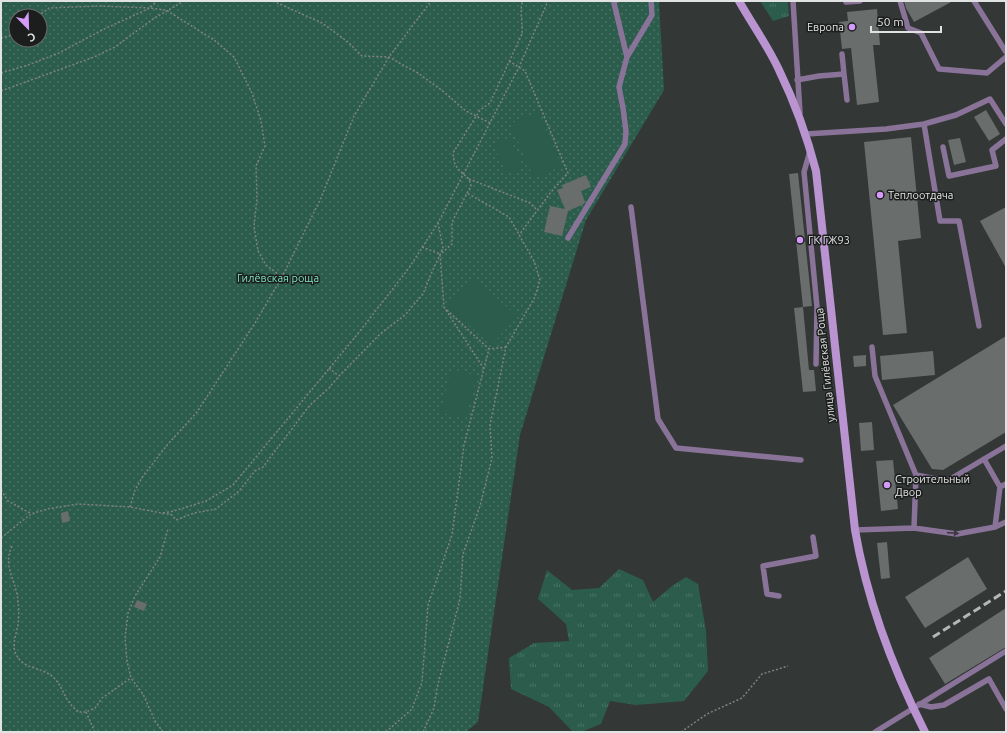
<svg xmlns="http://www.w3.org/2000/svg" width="1007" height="733" viewBox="0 0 1007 733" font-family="Ubuntu,sans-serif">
<defs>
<pattern id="grass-tufts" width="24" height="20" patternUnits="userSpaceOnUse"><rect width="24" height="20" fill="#2b5c4c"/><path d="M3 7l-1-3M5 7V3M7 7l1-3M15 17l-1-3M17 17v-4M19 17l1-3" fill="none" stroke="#497366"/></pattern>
<pattern id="park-dots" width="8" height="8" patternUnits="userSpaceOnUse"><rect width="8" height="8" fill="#2b5c4c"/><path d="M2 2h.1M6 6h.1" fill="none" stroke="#497366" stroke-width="1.8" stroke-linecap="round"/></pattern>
</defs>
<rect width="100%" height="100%" fill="#333736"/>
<path fill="url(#grass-tufts)" d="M760 1H788L789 16 773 21Z
M619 569 643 580 653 602 672 586 686 577 698 584 706 631 708 671 684 701 636 705 610 701 601 724 581 732H573L549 707 511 689 509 658 534 643 569 641 566 624 538 599 547 570 572 590 599 588Z"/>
<path fill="url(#park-dots)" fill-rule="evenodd" d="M1 1H659L664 90 586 220 520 435 478 722 466 732H1ZM16 16H40V40H16Z"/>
<path fill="#2b5c4c" d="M538 112 562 166 534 178 510 124Z
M510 138 523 166 507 174 494 145Z
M473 278 517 316 492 345 448 307Z
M452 369 477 376 465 419 440 412Z"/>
<path fill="#696d6c" d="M904 1H953L914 22 906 8Z
M877 9 880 45H873L879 102 857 105 851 48 842 49 839 22 848 21 847 12Z
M986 110 1000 134 989 141 974 117Z
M911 137 921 238 898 241 907 333 883 335 864 142Z
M960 138 966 162 954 165 948 140Z
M798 173 812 306 803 307 789 174Z
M586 175 591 187 581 191 585 202 584 204 568 211 562 236 544 232 550 206 565 209 557 190 563 188 562 185Z
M1006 207V268L980 221Z
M803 307 809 370H814L816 391 803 392 794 308Z
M1006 336V432L943 470 932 469 893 405Z
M933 351 935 375 882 380 880 356Z
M866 355V366L854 367 853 356Z
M872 422 874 450 861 451 859 423Z
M893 460 898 509 881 511 876 461Z
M68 511 70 521 62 523 61 513Z
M887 542 890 578 881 579 877 543Z
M968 557 987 589 925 628 905 597Z
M137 600 147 604 144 611 134 607Z
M1006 608V647L945 684 929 658Z"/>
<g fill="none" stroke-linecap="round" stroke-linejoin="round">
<path stroke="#808382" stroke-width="1.5" stroke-dasharray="2 2" stroke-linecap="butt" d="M273 1 322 23 348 42 362 56 389 57 403 65 418 73 444 92 466 111 490 123
M38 16 49 8 99 6 150 8 166 10 214 40 234 57 252 93 261 121 265 146 256 166 257 199 254 226 258 251 266 265 282 277
M1 38 13 35 16 33
M509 61 525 71 568 173 551 192 519 235
M1 73 28 65 59 53 102 30 150 8 157 1
M1 91 94 57 115 47 153 19 184 1
M469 179 530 203 537 210
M422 247 440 254 444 307 484 369
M442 253 452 244V222L471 186 469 179 458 169 454 162 453 153 480 110 490 103 522 34C523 25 519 8 523 1
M447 310 489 349
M329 368 339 376
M1 490 8 501 30 513
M130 507 135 490 143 476 168 444 197 412 255 323 282 277 321 198 354 116 389 57 431 1
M163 513 174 511 206 501 233 485 356 336 409 268 438 223 519 67 548 1
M1 538 31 514 47 509 78 504 130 507 172 515 176 520 194 513 216 509 239 491 255 471 263 467 310 405 329 388 339 376 380 334 405 315 423 294 431 274 443 248 438 223
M12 546C2 567 17 581 18 602 19 609 19 617 18 624 17 633 11 645 16 654 22 668 37 667 49 674 61 681 63 696 72 706 74 708 76 710 78 712H86L95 708 102 698 131 678
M86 712 95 732
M163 732 155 721 143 694 131 678 127 661 125 638 128 613 135 596 160 557 168 529
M386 732 412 709 422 682 428 605 452 535 464 445 489 349 506 347
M423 732 434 708 437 688 460 599 463 554 480 506 492 458 490 425 506 347 535 297 540 280 534 261 509 217 467 193
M681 732 707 714 742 698 762 674 788 666"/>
<path stroke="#8a7398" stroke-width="5.5" d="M793 1 800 113
M900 1 908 28 921 33 939 69 987 73 1006 57
M974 1 1006 52
M846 2 860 1
M627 57 652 15 651 1
M844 74 847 100
M797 80 819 76 844 74 842 54
M924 124 940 221H959L979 326
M806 134 886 129 924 124 956 115 990 99 1006 124
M943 147 949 176 996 166 992 150 1006 139
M810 151 804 172 817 307 816 364
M631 207 658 419 676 448 801 460
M568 238 625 144 626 131 623 108 619 87 627 57 614 3 615 1
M872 347 875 376 916 475 914 528
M984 459 1000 487 995 527
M916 475 947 481 1006 446
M1000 487 1006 484
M855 530 914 528 957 534 995 527 1006 522
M779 596 767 594 763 566 816 556 813 537
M919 704 931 707 944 705 989 679 1006 709
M875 732 1006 651"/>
<path stroke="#b994d0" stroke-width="8" d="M739 1C752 24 768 46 779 70 795 103 807 136 816 171L855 530C867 600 893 669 925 732"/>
<path stroke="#b5b7b6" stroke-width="3" stroke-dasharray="8 4" stroke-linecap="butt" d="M933 637 1006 591"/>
</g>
<defs><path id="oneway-solid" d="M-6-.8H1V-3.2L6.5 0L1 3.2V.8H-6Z"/></defs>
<use fill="#3d3842" href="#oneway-solid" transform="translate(953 533) rotate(4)"/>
<g fill="#d69bfa" stroke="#1c1e1d" stroke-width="1.5">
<circle cx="852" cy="27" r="4"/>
<circle cx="880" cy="195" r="4"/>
<circle cx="800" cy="240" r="4"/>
<circle cx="887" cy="485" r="4"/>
</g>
<g text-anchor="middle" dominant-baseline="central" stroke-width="3" stroke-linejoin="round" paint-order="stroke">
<g font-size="11" fill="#e1e3e2" stroke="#1c1e1d" text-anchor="start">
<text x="844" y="27" text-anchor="end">Европа</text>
<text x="888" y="195">Теплоотдача</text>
<text x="808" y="240">ГК ГЖ93</text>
<text x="895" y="479">Строительный<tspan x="895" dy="13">Двор</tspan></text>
</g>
<g font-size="11" fill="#7de3c0" stroke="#1c1e1d">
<text x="278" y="278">Гилёвская роща</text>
</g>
<g font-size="11" fill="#e1e3e2" stroke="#1c1e1d">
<text transform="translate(825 365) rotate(-96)">улица Гилёвская Роща</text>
</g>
</g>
<rect width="1007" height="733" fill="none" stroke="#e1e3e2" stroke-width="4"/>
<g transform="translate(28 28) rotate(157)"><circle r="19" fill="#1c1e1d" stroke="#6b6d6c"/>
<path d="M0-3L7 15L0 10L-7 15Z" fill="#d69bfa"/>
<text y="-6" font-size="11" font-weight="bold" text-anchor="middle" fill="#e1e3e2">С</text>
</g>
<path d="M871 26v6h70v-6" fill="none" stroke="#e1e3e2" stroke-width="2"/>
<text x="877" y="26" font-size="12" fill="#e1e3e2" stroke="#1c1e1d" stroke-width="3" paint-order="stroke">50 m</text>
</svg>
